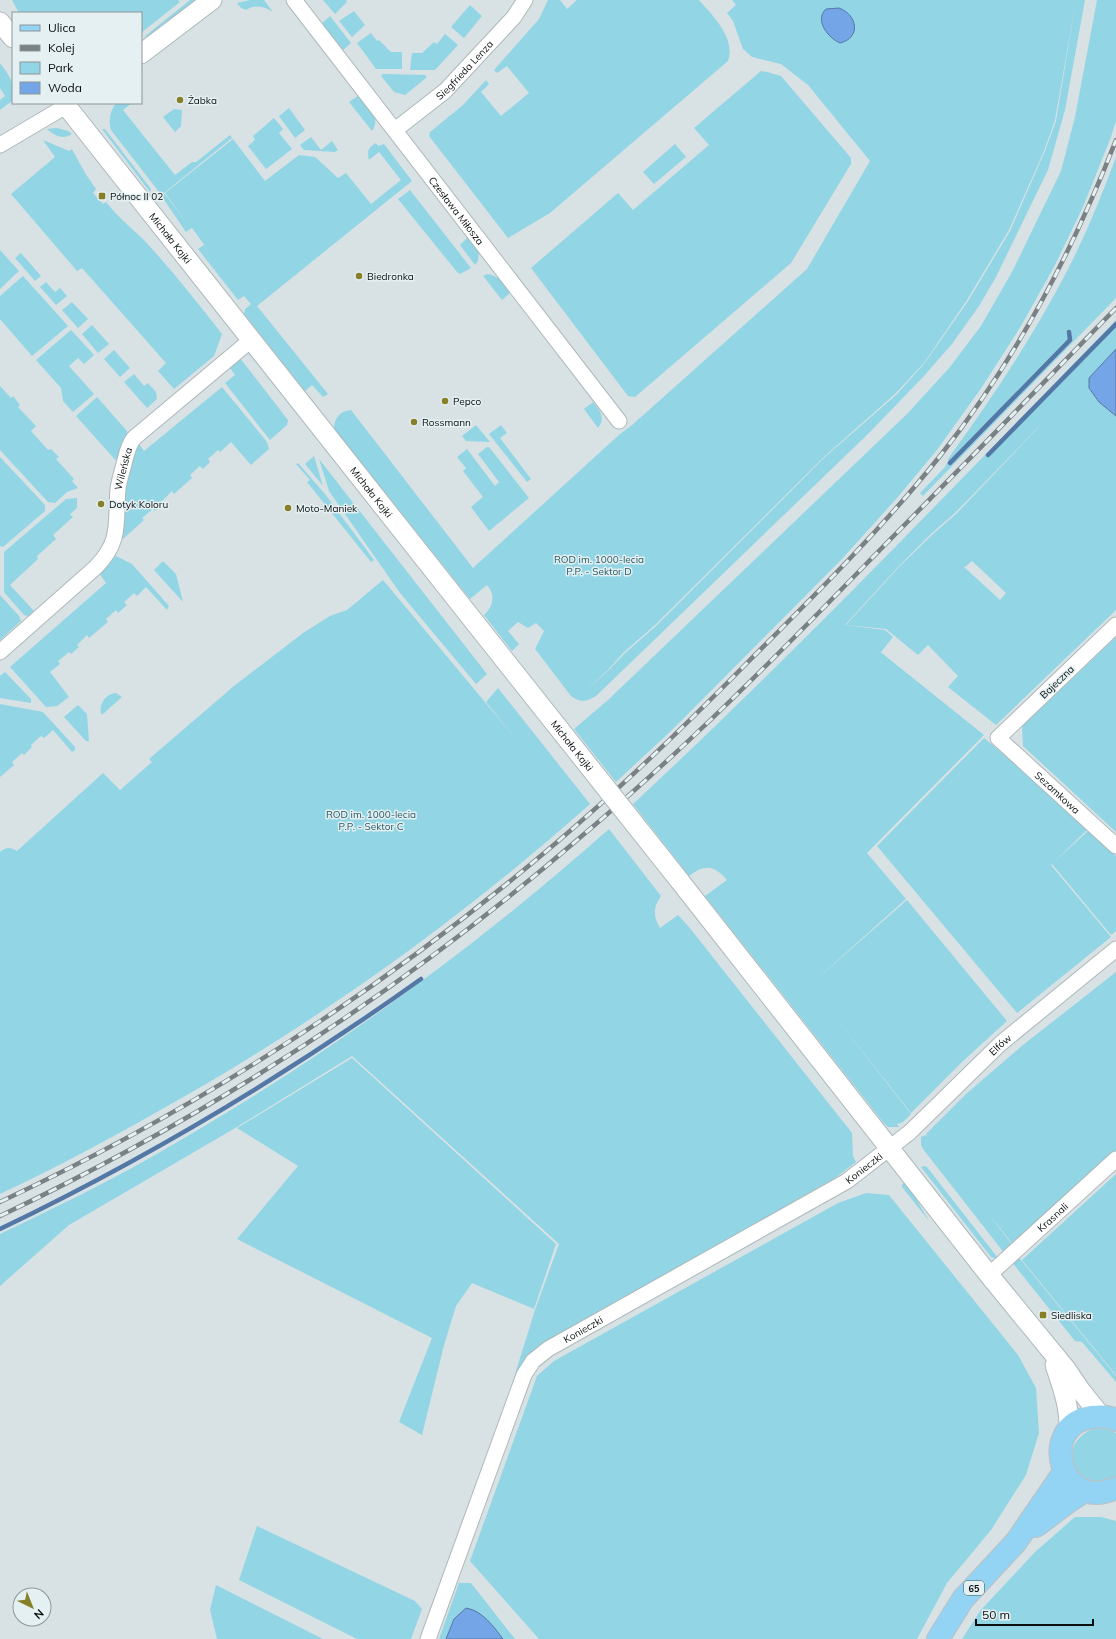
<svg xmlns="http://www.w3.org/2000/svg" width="1116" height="1639" viewBox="0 0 1116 1639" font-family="Mulish,sans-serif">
<rect width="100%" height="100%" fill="#d8e2e5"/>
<path fill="#92d5e4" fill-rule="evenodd" d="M12 0H178L180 2 141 33V13H19Z
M190 0H196L148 36 144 37Z
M250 0H264L273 12C264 6 255 4 246 10L241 8 237 3Z
M323 0H346L347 2 335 14Z
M548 0H560L567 9 577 0H699C713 16 736 38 728 61L550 213 508 238 429 136 430 132 463 105 486 80 489 84 481 92 501 116 529 93 507 66 497 73 494 70 539 19Z
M732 0H1076L1055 120 1044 151 1009 230 967 300 924 363 895 394 825 456 655 625 623 653 607 671 583 692 608 671 624 654 656 626 825 457 896 395 924 364 968 301 1010 231 1045 151 1056 121 1076 0H1085L1065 110 1048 170 996 277 979 306 952 344 924 376 869 433 596 696C586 702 581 703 571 696L535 649 544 631 536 623 528 628 518 622 508 631 519 644 512 651 484 615C493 607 496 595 487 585L470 599 334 429C334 418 340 411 351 410L473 568 620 434 631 426 807 269 870 161 808 85 781 64 752 57 743 49 733 21 727 13 736 5Z
M1097 0H1116V121L1111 137 1083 207 1054 267 1021 326 982 387 937 450 897 498 841 560 672 730 616 782 574 729 608 700 907 414 950 367 981 326 1013 270 1061 171 1075 117Z
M470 5 482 16 464 38 451 27Z
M354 11 365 25 352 37 339 21Z
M330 16 351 43 342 51 321 24Z
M371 33 377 41 379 40 391 52H402V69H376L357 43Z
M445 34 458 45 435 70H410L412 53H422L434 42 437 44Z
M0 63C8 74 18 86 12 101L0 110V100L5 96 0 88Z
M761 71 767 72 781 76 851 158V164L791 263 635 397 628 396 531 268 618 193 633 210 709 145 694 128Z
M383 74 426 75V78L405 95 394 92 381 76Z
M359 95C367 106 382 117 372 131L349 102Z
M116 103H132L123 110 175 175 192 162H196L230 135 232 138 164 193 187 223 165 193 233 139 265 181 299 155 315 157 338 178 346 173 371 204 401 180 379 152 369 160C367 151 368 148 376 143L378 146 384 144 412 181 257 306 328 394 323 397 312 385 305 391 244 314 245 309 251 304 244 296 238 300 198 249 204 245 208 250 192 228 186 232 156 188 111 130C108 121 110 111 116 103Z
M289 108 305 130 295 138 279 116Z
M174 109 182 110 181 126 175 132 163 117Z
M274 118 283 129 279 133 292 149 266 169 248 146 255 140 253 136Z
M57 128 68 131 72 134C63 140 55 136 47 129Z
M102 129H105L151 189 150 192Z
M311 137 321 150 332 141 338 150 335 152 304 150 300 145Z
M43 140 69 151 72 149 85 173 96 189 93 193 103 204 106 202C117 216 130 227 143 239 171 269 197 302 222 334L214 356 174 389 158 371 166 363 82 268 77 271 11 194 55 157Z
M675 144 686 157 654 184 643 172Z
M1116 157V298L923 496 920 493 945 467 948 461V459C995 394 1041 325 1076 253 1091 222 1104 189 1116 157Z
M410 190 471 268 460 274 457 272 398 199Z
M468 237 479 252 478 261 475 265 460 245Z
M0 250 19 271 0 289Z
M21 253 41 276 35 281 15 258Z
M487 274C499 275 503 284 510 293L502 300 483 276Z
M23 276 68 326 32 356 0 319V296Z
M46 282 55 292 60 288 67 296 56 305 40 287Z
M72 302 88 319 78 328 62 310Z
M1116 320V349L1089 378V388L1099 402 1116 416V610L996 725 948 687 958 676 928 645 918 655 886 629 846 625 899 567 933 534 956 514 1057 408 955 513 932 533 898 567 845 625 885 630 893 637 881 652 878 650 984 735 867 853 906 899 810 985 907 900 1007 1021 963 1061 911 1113 827 1006 911 1114 903 1122 897 1124 899 1127H888L883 1122 705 896 727 880C714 865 705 864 689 876L633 804C800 649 957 483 1116 320ZM972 561 1006 593 1000 600 963 566 965 567Z
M92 325 109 344 98 353 82 334Z
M71 330 94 355 84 364 78 358 69 366 94 394 73 412 63 401 61 388 36 360Z
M114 350 130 368 120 377 104 359Z
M240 358 288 420 287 425 270 440 225 383 235 375 230 368 229 365Z
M134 374 144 386 148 383 156 392 157 399 147 408 124 382Z
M0 386 11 398 13 396 20 405 18 407 36 426 31 431 48 450 51 449 59 457 56 459 74 479 72 481 78 488 67 492 55 503 48 502 0 450Z
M222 387 267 442 269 449 251 465 231 442 220 452 218 450 208 459 210 462 203 469 200 466 190 475 192 478 174 494 172 491 161 502 163 504 155 511 153 509 142 518 144 520 123 539 121 537 126 487 130 461 139 444 144 451Z
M97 397 127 431V435L119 464 76 416Z
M593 402C600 411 606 417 598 428L584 409Z
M476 425 490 442 466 441 462 436Z
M501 425 507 433 500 438 531 479 527 482 489 434Z
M487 447H489L529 498 489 531 471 507 483 497 463 471 466 468 457 457 467 449 495 486 499 482 478 454Z
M314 456 323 486 305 464Z
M0 457 45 505V511L3 547 0 546Z
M319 459 487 674 476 684 400 593 329 491Z
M298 463 325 494 374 560 371 562 307 482 310 480 296 464Z
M77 498V508L70 514 73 517 53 535 56 539 37 556 38 559 10 585 34 611 29 616 24 615 4 592V552L66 499Z
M116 556 132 564 169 606 167 610 146 587 137 596 134 593 124 602 127 605 118 613 116 610 106 619 108 622 89 638 87 635 77 645 79 647 71 654 69 652 58 661 60 664 50 672 69 697 57 706 46 707 10 667 106 583 101 576 100 572 112 558Z
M163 561 176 574 183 602 154 570Z
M383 580 520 744 486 702 498 688 590 804C459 921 317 1022 164 1108 111 1138 56 1168 0 1194V852C6 847 10 847 17 851L103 773 120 790 152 762 149 759 234 686 303 633 330 616 347 610Z
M0 595 19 616 21 621 0 640Z
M1116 637V832L1023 746 1022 726Z
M5 672 31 699V703L0 698V676Z
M116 693 122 697 103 714H101C99 703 106 694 116 693Z
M0 704 43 712 75 747V750L72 752 53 730 44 738 41 736 31 745 32 747 24 755 22 753 12 762 14 765 0 777Z
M78 705 87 714 89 741H86L64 717Z
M984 738 1028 775 1087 830 1051 865 1111 937 1017 1013 877 846Z
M609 829 661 896C653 907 653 916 660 928L678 915 689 927 852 1133 853 1156 856 1162 835 1178 534 1350 515 1374 535 1310 559 1244 352 1056 237 1127 69 1225 0 1286V1234C50 1210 100 1186 148 1159 313 1066 467 955 609 829Z
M1089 830 1116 856V931L1111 935 1052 864Z
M1116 972V1151L1014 1246 982 1205 1013 1246 1005 1254 923 1149 921 1145V1137L926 1135 928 1137 926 1134 966 1094 1023 1045Z
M352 1058 556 1244 534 1309 472 1283 456 1306 444 1345 422 1435 399 1422 432 1338 237 1239 298 1166 237 1128Z
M924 1166 927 1167 998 1258 996 1259 991 1257 921 1167Z
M1116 1174V1375L1022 1260Z
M905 1181 908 1185 929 1221 902 1187V1185Z
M866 1193 889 1195 1018 1355 1036 1388 1039 1433 1026 1475 991 1530 947 1583 917 1639H539L470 1561 537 1376 554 1361 838 1203Z
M1017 1255 1116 1376V1382L1082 1342 1075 1341 1011 1261Z
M1094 1428H1105L1116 1433V1476C1082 1500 1049 1447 1094 1428Z
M1075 1517H1101L1116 1521V1639H962L980 1611 1035 1552Z
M257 1526 415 1601 422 1609 411 1639H357L239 1580Z
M459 1583H471L515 1639H439Z
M216 1585 323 1639H217L210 1610Z"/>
<path fill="#74a5e7" stroke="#5478a6" d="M839 8C858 15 861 38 840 43 828 38 814 20 826 9Z
M1116 349V416L1099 402 1089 388V378Z
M466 1608C483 1611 493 1626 503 1639H446L454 1619Z"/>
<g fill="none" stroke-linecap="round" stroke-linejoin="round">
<path stroke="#5478a6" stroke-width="4.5" d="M988 455 1116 324
M950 463 1070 340 1069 332
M0 1229C148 1158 288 1074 421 979"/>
<defs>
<g id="minor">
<path id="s1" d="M294 0 619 421"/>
<path id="s2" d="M395 130 445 91 514 17 525 0"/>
<path d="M0 145 66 106"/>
<path id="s3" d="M1116 625 998 738 1116 846"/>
<path id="s4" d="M0 652 96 567C122 540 115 523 118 489 119 481 122 472 124 464 126 456 128 445 134 438L251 340"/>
<path id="s5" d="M989 1275 1116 1159"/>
<path id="s6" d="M428 1639 524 1375 533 1361 548 1349 847 1181 910 1132 1000 1044 1116 949"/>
</g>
<g id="tertiary">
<path d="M0 22 13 38"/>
<path d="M141 54 212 0"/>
<path id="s7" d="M64 103 476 624"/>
<path d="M679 880 989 1275 1066 1369 1081 1391 1101 1416"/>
<path d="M1055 1365C1062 1386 1070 1407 1069 1430"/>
</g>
<path id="primary" d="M1116 1420C1109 1416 1100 1416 1092 1417 1037 1425 1060 1514 1116 1488
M1036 1526 1068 1502 1085 1491
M938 1639 963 1599 1016 1542 1064 1472"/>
</defs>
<use href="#minor" stroke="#aeb8ba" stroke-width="17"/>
<use href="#tertiary" stroke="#aeb8ba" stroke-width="21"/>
<use href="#primary" stroke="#bfc0c1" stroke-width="24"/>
<use href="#minor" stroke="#fff" stroke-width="15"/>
<use href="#tertiary" stroke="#fff" stroke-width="19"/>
<use href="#primary" stroke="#93d3f4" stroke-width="22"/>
<defs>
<path id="rail" d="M0 1202C200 1108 388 986 556 843 623 786 685 726 746 664 813 597 881 530 940 456 1016 360 1072 253 1116 140
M0 1216C210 1116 407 987 583 835 685 749 779 654 872 558 954 475 1035 392 1116 308"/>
</defs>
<use href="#rail" stroke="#7a8184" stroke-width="4.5"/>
<use href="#rail" stroke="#e5f0f2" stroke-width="3" stroke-dasharray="9" stroke-linecap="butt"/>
<defs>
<g id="tertiary-bridge">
<path id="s8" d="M476 624 679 880"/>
</g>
</defs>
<use href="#tertiary-bridge" stroke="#aeb8ba" stroke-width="21" stroke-linecap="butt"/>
<use href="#tertiary-bridge" stroke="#fff" stroke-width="19"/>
</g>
<g fill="#878028" stroke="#e5f0f2" stroke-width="1.5">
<circle cx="180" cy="100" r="4"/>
<rect x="98" y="192" width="8" height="8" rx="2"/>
<circle cx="359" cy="276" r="4"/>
<circle cx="445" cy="401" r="4"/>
<circle cx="414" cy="422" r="4"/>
<circle cx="101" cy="504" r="4"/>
<circle cx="288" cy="508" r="4"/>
<rect x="1039" y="1311" width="8" height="8" rx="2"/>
</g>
<g text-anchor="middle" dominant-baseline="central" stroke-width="3" stroke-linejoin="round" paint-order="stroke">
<rect fill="#e5f0f2" stroke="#4c5253" stroke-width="1" x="964" y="1581" width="20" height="14" rx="3"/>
<g font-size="9" font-weight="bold" fill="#0a0e0f">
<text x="974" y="1588">65</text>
</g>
<g font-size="10" fill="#0a0e0f" stroke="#e5f0f2">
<text stroke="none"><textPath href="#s2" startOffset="92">Siegfrieda Lenza</textPath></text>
<text stroke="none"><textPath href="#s1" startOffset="266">Czesława Miłosza</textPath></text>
<text stroke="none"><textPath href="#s7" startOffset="172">Michała Kajki</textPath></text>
<text stroke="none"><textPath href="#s4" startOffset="233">Wileńska</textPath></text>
<text stroke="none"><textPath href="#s7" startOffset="496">Michała Kajki</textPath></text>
<text transform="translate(1057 682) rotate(-44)">Bajeczna</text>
<text stroke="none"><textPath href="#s8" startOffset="155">Michała Kajki</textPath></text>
<text stroke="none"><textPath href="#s3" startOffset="244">Sezamkowa</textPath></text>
<text stroke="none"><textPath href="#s6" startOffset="865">Elfów</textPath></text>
<text stroke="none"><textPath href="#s6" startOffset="681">Konieczki</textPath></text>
<text stroke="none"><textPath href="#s5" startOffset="86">Krasnali</textPath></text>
<text stroke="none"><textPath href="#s6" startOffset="357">Konieczki</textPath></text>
</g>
<g font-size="10" fill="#0a0e0f" stroke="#e5f0f2" text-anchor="start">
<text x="188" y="100">Żabka</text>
<text x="110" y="196">Północ II 02</text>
<text x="367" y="276">Biedronka</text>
<text x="453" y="401">Pepco</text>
<text x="422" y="422">Rossmann</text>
<text x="109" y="504">Dotyk Koloru</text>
<text x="296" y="508">Moto-Maniek</text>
<text x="1051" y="1315">Siedliska</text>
</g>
<g font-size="10" fill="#265863" stroke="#e5f0f2">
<text x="599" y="559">ROD im. 1000-lecia<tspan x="599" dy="12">P.P. - Sektor D</tspan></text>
<text x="371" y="814">ROD im. 1000-lecia<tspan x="371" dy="12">P.P. - Sektor C</tspan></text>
</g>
</g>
<rect x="12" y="12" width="130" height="92" fill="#e5f0f2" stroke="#8d9697"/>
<rect x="20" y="25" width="20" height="6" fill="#93d3f4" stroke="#8d9697"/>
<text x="48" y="32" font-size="12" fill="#0a0e0f">Ulica</text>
<rect x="20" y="45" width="20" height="6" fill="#7a8184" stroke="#8d9697"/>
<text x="48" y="52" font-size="12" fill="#0a0e0f">Kolej</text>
<rect x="20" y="62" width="20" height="12" fill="#92d5e4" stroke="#8d9697"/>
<text x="48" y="72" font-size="12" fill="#0a0e0f">Park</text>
<rect x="20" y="82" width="20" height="12" fill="#74a5e7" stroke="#8d9697"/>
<text x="48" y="92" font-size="12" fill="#0a0e0f">Woda</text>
<g transform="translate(32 1607) rotate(137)"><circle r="19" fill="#e5f0f2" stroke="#8d9697"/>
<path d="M0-3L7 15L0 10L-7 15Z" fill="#878028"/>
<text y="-6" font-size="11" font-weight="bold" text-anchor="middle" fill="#0a0e0f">N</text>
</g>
<path d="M976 1619v6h117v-6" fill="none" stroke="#0a0e0f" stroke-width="2"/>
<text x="982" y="1619" font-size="12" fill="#0a0e0f" stroke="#e5f0f2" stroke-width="3" paint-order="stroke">50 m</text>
</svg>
